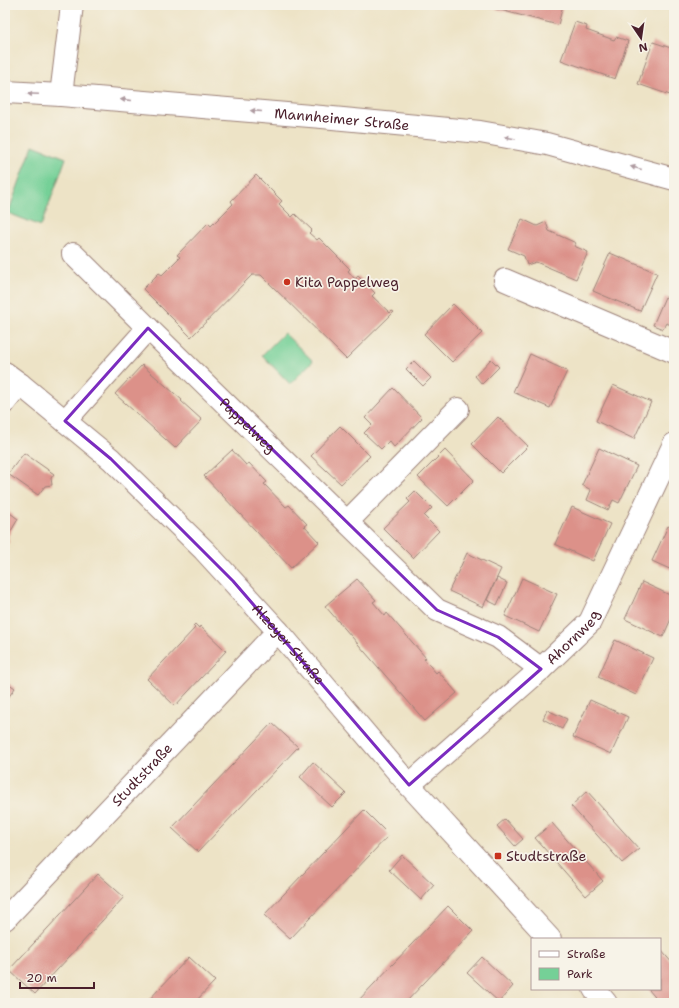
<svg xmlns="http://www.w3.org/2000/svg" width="679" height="1008" viewBox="0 0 679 1008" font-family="'Shantell Sans',sans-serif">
<rect width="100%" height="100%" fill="#f7f3e8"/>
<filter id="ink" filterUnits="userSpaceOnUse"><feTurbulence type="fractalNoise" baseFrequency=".025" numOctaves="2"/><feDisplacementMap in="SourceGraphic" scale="8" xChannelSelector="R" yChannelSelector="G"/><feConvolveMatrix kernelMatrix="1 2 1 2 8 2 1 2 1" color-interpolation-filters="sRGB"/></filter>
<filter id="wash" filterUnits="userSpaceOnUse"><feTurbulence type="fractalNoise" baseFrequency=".012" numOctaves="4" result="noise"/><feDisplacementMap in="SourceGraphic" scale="16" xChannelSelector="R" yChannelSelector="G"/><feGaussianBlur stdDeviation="0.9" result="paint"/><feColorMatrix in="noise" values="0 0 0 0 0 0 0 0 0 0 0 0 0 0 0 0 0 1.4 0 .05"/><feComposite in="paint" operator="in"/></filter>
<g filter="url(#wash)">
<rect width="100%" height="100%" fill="#ede3c6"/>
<path fill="#75d097" stroke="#607861" d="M33 145 66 158 41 226 8 213Z
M284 333 313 361 290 384 262 355Z"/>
<g id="blocks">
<path fill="#dc9189" d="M481 5H563L558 25Z
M575 22 587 26 586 30 614 40 616 37 628 41 615 79 561 60Z
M653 42 674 49V82L670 95 638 84Z
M256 175 282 201 279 204 292 217 295 214 312 230 309 233 317 240 319 238 350 269 348 271 355 279 358 276 375 293 372 296 390 313 392 311 394 312 346 359 261 275H252L191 337 143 289 159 273 162 275 180 257 177 255 208 223 211 226 233 204 231 201Z
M522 219 537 226 546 222 549 231 576 243 574 246 588 252 576 279 536 262 527 265 524 256 508 249Z
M610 253 657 273 640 311 593 291Z
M665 297 674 301V326L666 323 663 329 653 325Z
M453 304 482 333 452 362 424 334Z
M530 354 567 371 550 408 513 392Z
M491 359 499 367 482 384 475 376Z
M414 361 431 378 423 386 406 369Z
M142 365 182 400 181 401 202 420 175 448 115 394Z
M613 385 651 402 634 439 596 421Z
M393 388 422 418 394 447 389 441 381 449 364 433 372 425 365 418Z
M498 417 528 446 501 473 472 444Z
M340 426 370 456 341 484 311 456Z
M599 448 637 466 619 503 613 500 608 510 587 500 591 490 582 485Z
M232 450 246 465 249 463 267 482 264 484 286 507 289 505 307 524 304 526 319 542 291 568 204 476Z
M445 450 474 480 448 506 418 477Z
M24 453 54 474 51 478 52 485 45 486 38 495 8 474Z
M415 491 432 508 424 516 439 531 413 558 383 528 410 502 407 499Z
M572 507 610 524 593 561 555 544Z
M6 510 18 519 8 536 9 543 5 544Z
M668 526 674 529V571L652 561Z
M467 553 501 569 483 607 449 591Z
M497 578 507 583 497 605 487 600Z
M522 578 557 594 539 632 505 616Z
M357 579 376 600 373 602 385 616 387 613 426 658 424 659 436 673 438 671 457 693 425 721 325 606Z
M642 582 674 597V612L663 637 625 619Z
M195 624 199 628 200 626 226 651 175 706 147 679 195 628 193 626Z
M615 640 653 658 636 695 598 677Z
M5 674 8 677 5 681 15 688 5 702Z
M590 700 628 717 611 754 573 737Z
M547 710 567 719 562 729 543 719Z
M272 723 298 747 198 852 172 828Z
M313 762 346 793 332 807 300 777Z
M587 791 639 849 622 863 571 806Z
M364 810 389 835 290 939 264 915Z
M505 819 523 839 515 846 497 826Z
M552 823 603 881 586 896 535 838Z
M402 855 434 885 421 900 389 870Z
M98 874 124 897 35 994 9 970Z
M448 906 473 931 424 983 405 1003H356Z
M660 949 674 965V1003H660L648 989H660Z
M189 957 215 981 194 1003H146Z
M482 957 513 986 499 1002 467 973Z"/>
</g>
</g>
<g filter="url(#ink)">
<use href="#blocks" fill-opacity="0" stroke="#9c8178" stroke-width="1"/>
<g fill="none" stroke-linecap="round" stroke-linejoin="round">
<defs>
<g id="minor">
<path id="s1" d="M5 92 61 95 322 117 480 132 547 144 674 179"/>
<path d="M61 95 72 5"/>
<path d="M73 254 148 328"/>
<path d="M505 280 674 352"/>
<path d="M5 402 20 384"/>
<path id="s2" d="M65 421 148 328 437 610 498 637 541 669"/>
<path d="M347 522 458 409"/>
<path id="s3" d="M409 785 541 669 590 622 674 444"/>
<path id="s4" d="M5 919 278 631"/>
</g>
<g id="major">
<path id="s5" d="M5 373 20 384 111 459 204 550 278 631 409 785 550 939"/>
<path d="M594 989 606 1003"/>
</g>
</defs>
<use href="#minor" stroke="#9c8178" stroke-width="24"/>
<use href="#major" stroke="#9c8178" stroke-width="24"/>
<use href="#minor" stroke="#fff" stroke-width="22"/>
<use href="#major" stroke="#fff" stroke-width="22"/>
</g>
<defs><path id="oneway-solid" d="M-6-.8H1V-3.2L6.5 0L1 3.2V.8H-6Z"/></defs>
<g fill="#ae9aa0">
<use href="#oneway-solid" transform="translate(33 94) rotate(-177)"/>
<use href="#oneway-solid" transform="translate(126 100) rotate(-175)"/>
<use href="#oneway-solid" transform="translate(256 111) rotate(-175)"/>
<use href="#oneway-solid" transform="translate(510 138) rotate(-170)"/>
<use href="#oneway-solid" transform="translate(636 168) rotate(-165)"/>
</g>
</g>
<path fill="none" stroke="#7b2cbf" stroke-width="3" stroke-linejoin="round" d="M148 328 437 610 498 637 541 669 409 785 233 581 111 459 65 421Z"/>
<g fill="#c8321e" stroke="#f7f3e8" stroke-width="1.5">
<circle cx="287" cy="282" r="4"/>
<rect x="494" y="852" width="8" height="8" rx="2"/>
</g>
<g text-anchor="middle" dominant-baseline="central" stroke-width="3.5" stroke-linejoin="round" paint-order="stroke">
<g font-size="14" fill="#4a1f2b" stroke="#f7f3e8">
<text stroke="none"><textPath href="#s1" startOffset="338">Mannheimer Straße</textPath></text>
<text stroke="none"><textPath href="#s2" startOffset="264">Pappelweg</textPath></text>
<text stroke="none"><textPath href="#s3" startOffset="221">Ahornweg</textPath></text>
<text stroke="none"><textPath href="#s5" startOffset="393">Alzeyer Straße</textPath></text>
<text stroke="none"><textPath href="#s4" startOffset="199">Studtstraße</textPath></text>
</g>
<g font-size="14" fill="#4a1f2b" stroke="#f7f3e8" text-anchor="start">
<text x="295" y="282">Kita Pappelweg</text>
<text x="506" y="856">Studtstraße</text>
</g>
</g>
<rect width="679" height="1008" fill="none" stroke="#f7f3e8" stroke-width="20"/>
<rect x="531" y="938" width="130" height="52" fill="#f7f3e8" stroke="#b29e9c"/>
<rect x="539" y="951" width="20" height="6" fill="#ffffff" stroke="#b29e9c"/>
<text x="567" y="958" font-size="12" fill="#4a1f2b">Straße</text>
<rect x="539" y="968" width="20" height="12" fill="#75d097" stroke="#b29e9c"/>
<text x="567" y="978" font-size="12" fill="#4a1f2b">Park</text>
<g transform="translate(641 38) rotate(167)" stroke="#f7f3e8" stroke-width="3" paint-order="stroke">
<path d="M0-3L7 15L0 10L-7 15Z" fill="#4a1f2b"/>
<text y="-6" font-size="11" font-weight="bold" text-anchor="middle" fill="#4a1f2b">N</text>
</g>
<path d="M20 982v6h74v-6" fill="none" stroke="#4a1f2b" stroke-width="2"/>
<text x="26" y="982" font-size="12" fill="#4a1f2b" stroke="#f7f3e8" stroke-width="3" paint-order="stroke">20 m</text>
</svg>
